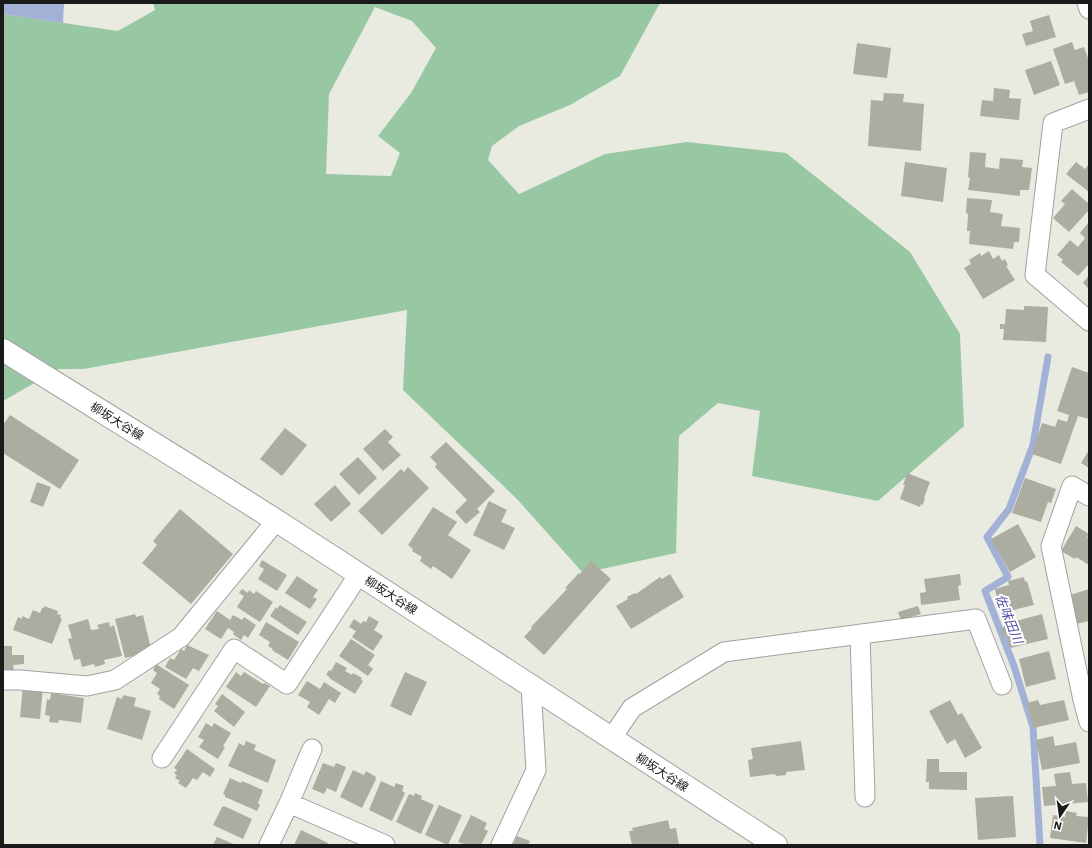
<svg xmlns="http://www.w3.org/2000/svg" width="1092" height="848" viewBox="0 0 1092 848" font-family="'IBM Plex Sans','Noto Sans JP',sans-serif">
<rect width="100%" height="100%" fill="#e9ebe0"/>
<path fill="#98c8a3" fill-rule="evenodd" d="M153 3H660L620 76 570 105 519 126 492 146 488 160 519 194 605 154 687 142 786 153 910 252 960 334 964 426 878 501 752 476 760 411 718 403 679 436 676 553 583 573 517 499 403 390 407 310 84 369H59L3 401V14L118 31 155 10ZM375 7 412 21 436 48 411 93 378 136 400 153 391 176 326 174 329 94Z"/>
<path fill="#a3b1d7" d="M3 3H64L63 23 3 14Z"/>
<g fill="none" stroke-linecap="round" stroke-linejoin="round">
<path stroke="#a3b1d7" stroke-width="7" d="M1040 845 1033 727 1014 666 985 591 1008 577 987 537 1009 509 1033 445 1048 357"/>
</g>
<path fill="#acaca0" d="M1049 15 1056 37 1026 46 1022 34 1033 31 1030 21Z
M1072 42 1075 50 1084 47 1089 61V92L1079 95 1074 81 1065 84 1053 49Z
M857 43 891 48 887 78 853 74Z
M1051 61 1060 85 1034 95 1025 70Z
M994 88 1010 90 1009 98 1021 99 1019 120 980 116 982 100 993 101Z
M884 93 904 94 903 102 924 104 921 151 868 146 871 100 883 101Z
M970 152 986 153 985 167 999 169 1000 158 1023 160 1022 167 1032 168 1029 190H1020V196L968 190 970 178 968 177Z
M905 162 947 168 943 202 901 196Z
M1076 162 1085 169 1089 164V192L1066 174Z
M1072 189 1089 204V210L1069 232 1053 218 1065 204 1061 201Z
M967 198 992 200 990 212 1003 214 1001 226 1020 228 1019 242H1014L1013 249 969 244 970 231H967L968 214 966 213Z
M1089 222V264L1078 276 1061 262 1063 260 1057 255 1070 240 1078 247 1085 238 1080 233Z
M989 251 993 259 999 255 1002 261 1005 259 1008 265 1006 266 1015 280 983 299 964 268 971 264 969 260 980 253 981 256Z
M1089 275V286L1088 288 1083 283Z
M1024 306 1048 307 1046 342 1003 340 1004 329H1000V324H1005L1006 309 1024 310Z
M1072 367 1089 373V419L1078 416 1061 464 1032 454 1042 423 1055 427 1058 419 1067 422 1069 415 1057 411Z
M10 415 79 460 60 489 3 453V425Z
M285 428 307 445 282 476 260 459Z
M385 429 393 437 388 442 401 455 383 471 363 449Z
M446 442 495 491 477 509 480 512 466 524 455 512 467 500 435 467 437 464 430 457Z
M1089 450V468L1081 463Z
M358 457 377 478 359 495 339 474Z
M408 467 429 488 382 535 358 511 401 469 404 472Z
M907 473 930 482 924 498H925L923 505 921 504 920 507 900 499 905 485H903Z
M1025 478 1056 489 1051 503 1048 502 1041 522 1012 513Z
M37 482 51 487 43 507 30 502Z
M335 485 351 504 331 522 314 504Z
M489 501 507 510 501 522 515 528 504 550 473 535Z
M433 507 457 522 448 535 471 550 452 579 433 566 431 569 420 561 422 557 412 551 413 549 408 545Z
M180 509 233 554 191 604 142 563 157 545 153 541Z
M1018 524 1036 557 1010 572 991 539Z
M1076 526 1089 534 1087 537 1089 538V565L1076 557 1075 559 1061 551Z
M262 560 287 575 277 591 258 579 264 569 259 566Z
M591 561 611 579 544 655 524 637 532 628 531 627 567 589 565 588 579 573 580 574Z
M670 574 684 597 631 629 616 606 628 599 627 597 635 593 636 594 660 577 662 579Z
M960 574 961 585 958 586 960 600 921 605 920 593 926 592 924 579Z
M297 576 318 590 313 597 317 599 310 609 285 593Z
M1024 577 1025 582 1027 581 1034 605 1001 613 995 589 1009 585 1008 581Z
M242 589 248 593 249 590 254 594 256 591 273 602 260 622 237 607 244 596 239 593Z
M1089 589V621L1076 624 1067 596Z
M280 605 307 622 298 635 270 616 276 607 277 609Z
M44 606 58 611 57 614 61 615 60 618 62 619 52 644 13 630 18 617 22 619V616L29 619 33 610 40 613 42 608H44Z
M918 606 921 614 901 620 898 612Z
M217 611 230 620 233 615 242 620 244 617 256 625 248 638 244 635 241 640 233 634 234 632 228 628 221 639 205 629Z
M135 614 136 617 143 615 151 649 145 653 125 658 115 619Z
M1042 614 1048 639 1010 648 1006 635 1002 636 1001 628 1004 627V625H1006L1005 624Z
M369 616 379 622 374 630 383 636 373 651 352 637 356 631 349 627 354 619 361 624 363 621 366 622Z
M88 619 91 630 99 629 97 625 109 622 110 627 114 625 122 656 104 660 105 664 95 667 94 664 82 667 80 659 74 660 68 639 72 638 68 625Z
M266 622 299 642 288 660 272 650 273 649 268 646 270 642 259 635Z
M351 639 375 655 368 665 373 669 368 676 339 656Z
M187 645 209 655 199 671 193 668 186 679 165 667 170 658 174 660 181 649 184 651Z
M3 646H12V655H24V664L13 665 14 670H3Z
M1049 651 1056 679 1026 687 1019 659Z
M336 662 347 668 345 671 352 675 353 673 362 678 361 680 363 681 355 694 329 678 330 677 326 675 329 670 331 671Z
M156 664 189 685 174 709 159 699 160 696 157 694 160 689 151 683 157 673 153 670Z
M236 672 241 676 244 672 263 684 264 683 270 686 256 707 226 687Z
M405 672 427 682 411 716 390 706Z
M307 681 320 689 324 682 341 693 335 703 329 699 319 715 307 707 310 702 298 695Z
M23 686 43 687 40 719 20 717Z
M51 693 84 698 81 723 59 720 58 723 49 722 50 716 45 715 47 699 50 700Z
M222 694 245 712 234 727 214 711 218 706 215 704Z
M123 695 136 698 134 706 151 711 142 740 107 729 117 697 122 699Z
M950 700 958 715 962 713 982 748 965 758 955 739 947 744 929 711Z
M1038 700 1040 705 1064 700 1069 720 1033 728 1027 703Z
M206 723 212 727 214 723 231 733 223 746 225 747 218 759 199 747 204 740 198 737Z
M1053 736 1055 746 1076 742 1080 763 1042 770 1036 740Z
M246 741 256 745 254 750 276 760 268 783 228 766 239 743 244 746Z
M801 741 805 770 786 772V775L776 776 775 774 750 777 748 760 753 759 751 748Z
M187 749 215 769 210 777 203 772 197 780 193 778 186 788 178 783 180 781 175 778 177 775 174 773 177 770 174 768Z
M927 759H939V772H967V790L929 789V782H926Z
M323 763 334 767 336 763 346 767 336 792 327 788 324 794 312 789Z
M353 770 364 775 366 771 376 777 375 779H376L362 808 340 797Z
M1070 772 1072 784 1086 783 1088 802 1044 806 1042 787 1056 786 1054 774Z
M230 778 241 783 242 781 263 790 258 803 260 805 257 811 225 797V795L223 794Z
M381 781 394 787 396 783 404 786 402 791 405 793 392 821 369 810Z
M415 793 422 796 421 799 434 805 421 834 396 822 409 794 414 796Z
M1013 796 1016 837 978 840 975 798Z
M439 805 462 815 448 845 425 835Z
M224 806 252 819 243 839 213 825 222 807H223Z
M1066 811 1077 813 1076 816 1089 817 1086 843 1050 838 1053 815 1065 817Z
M471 815 487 823 484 829 488 831 481 845H463L464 844 458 842Z
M668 820 670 829 676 828 679 845H632L629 831H633L632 828Z
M301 830 328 843 327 845H294Z
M517 836 530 841 528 845H513Z
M217 837 236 845H213Z"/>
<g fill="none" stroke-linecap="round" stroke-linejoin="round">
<defs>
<path id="minor" d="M1087 3 1089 9
M1089 109 1053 123 1035 275 1089 321
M1089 496 1072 486 1051 546 1083 700 1089 722
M860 634 865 797
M3 680H20L87 686 115 680 181 637 276 521
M611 739 632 708 724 652 976 619 1002 685
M162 758 234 649 287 684 359 574
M289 803 312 749
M269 845 289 803 385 845
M501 845 536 770 531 686"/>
<path id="tertiary" d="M3 350C94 407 186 463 277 521 444 628 609 738 776 845"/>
</defs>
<use href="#minor" stroke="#a1a1a1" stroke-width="21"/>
<use href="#tertiary" stroke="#a1a1a1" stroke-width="24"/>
<use href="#minor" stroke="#fff" stroke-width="19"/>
<use href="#tertiary" stroke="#fff" stroke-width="22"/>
</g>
<g text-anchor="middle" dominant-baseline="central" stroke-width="4" stroke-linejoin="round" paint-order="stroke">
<g font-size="12" fill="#1a1a1a" stroke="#fff">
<text transform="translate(117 421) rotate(32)">柳坂大谷線</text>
<text transform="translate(391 595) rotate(33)">柳坂大谷線</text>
<text transform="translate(662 772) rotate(33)">柳坂大谷線</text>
</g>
<g font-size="13" font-style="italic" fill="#504fa2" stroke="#fff">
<text transform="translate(1009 619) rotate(68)">佐味田川</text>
</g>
</g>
<rect width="1092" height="848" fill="none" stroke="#1a1a1a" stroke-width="8"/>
<g transform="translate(1060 816) rotate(193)" stroke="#ffffff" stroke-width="3" paint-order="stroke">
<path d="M0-3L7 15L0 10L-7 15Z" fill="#1a1a1a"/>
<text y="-6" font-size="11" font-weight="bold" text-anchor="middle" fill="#1a1a1a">N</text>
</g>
</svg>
